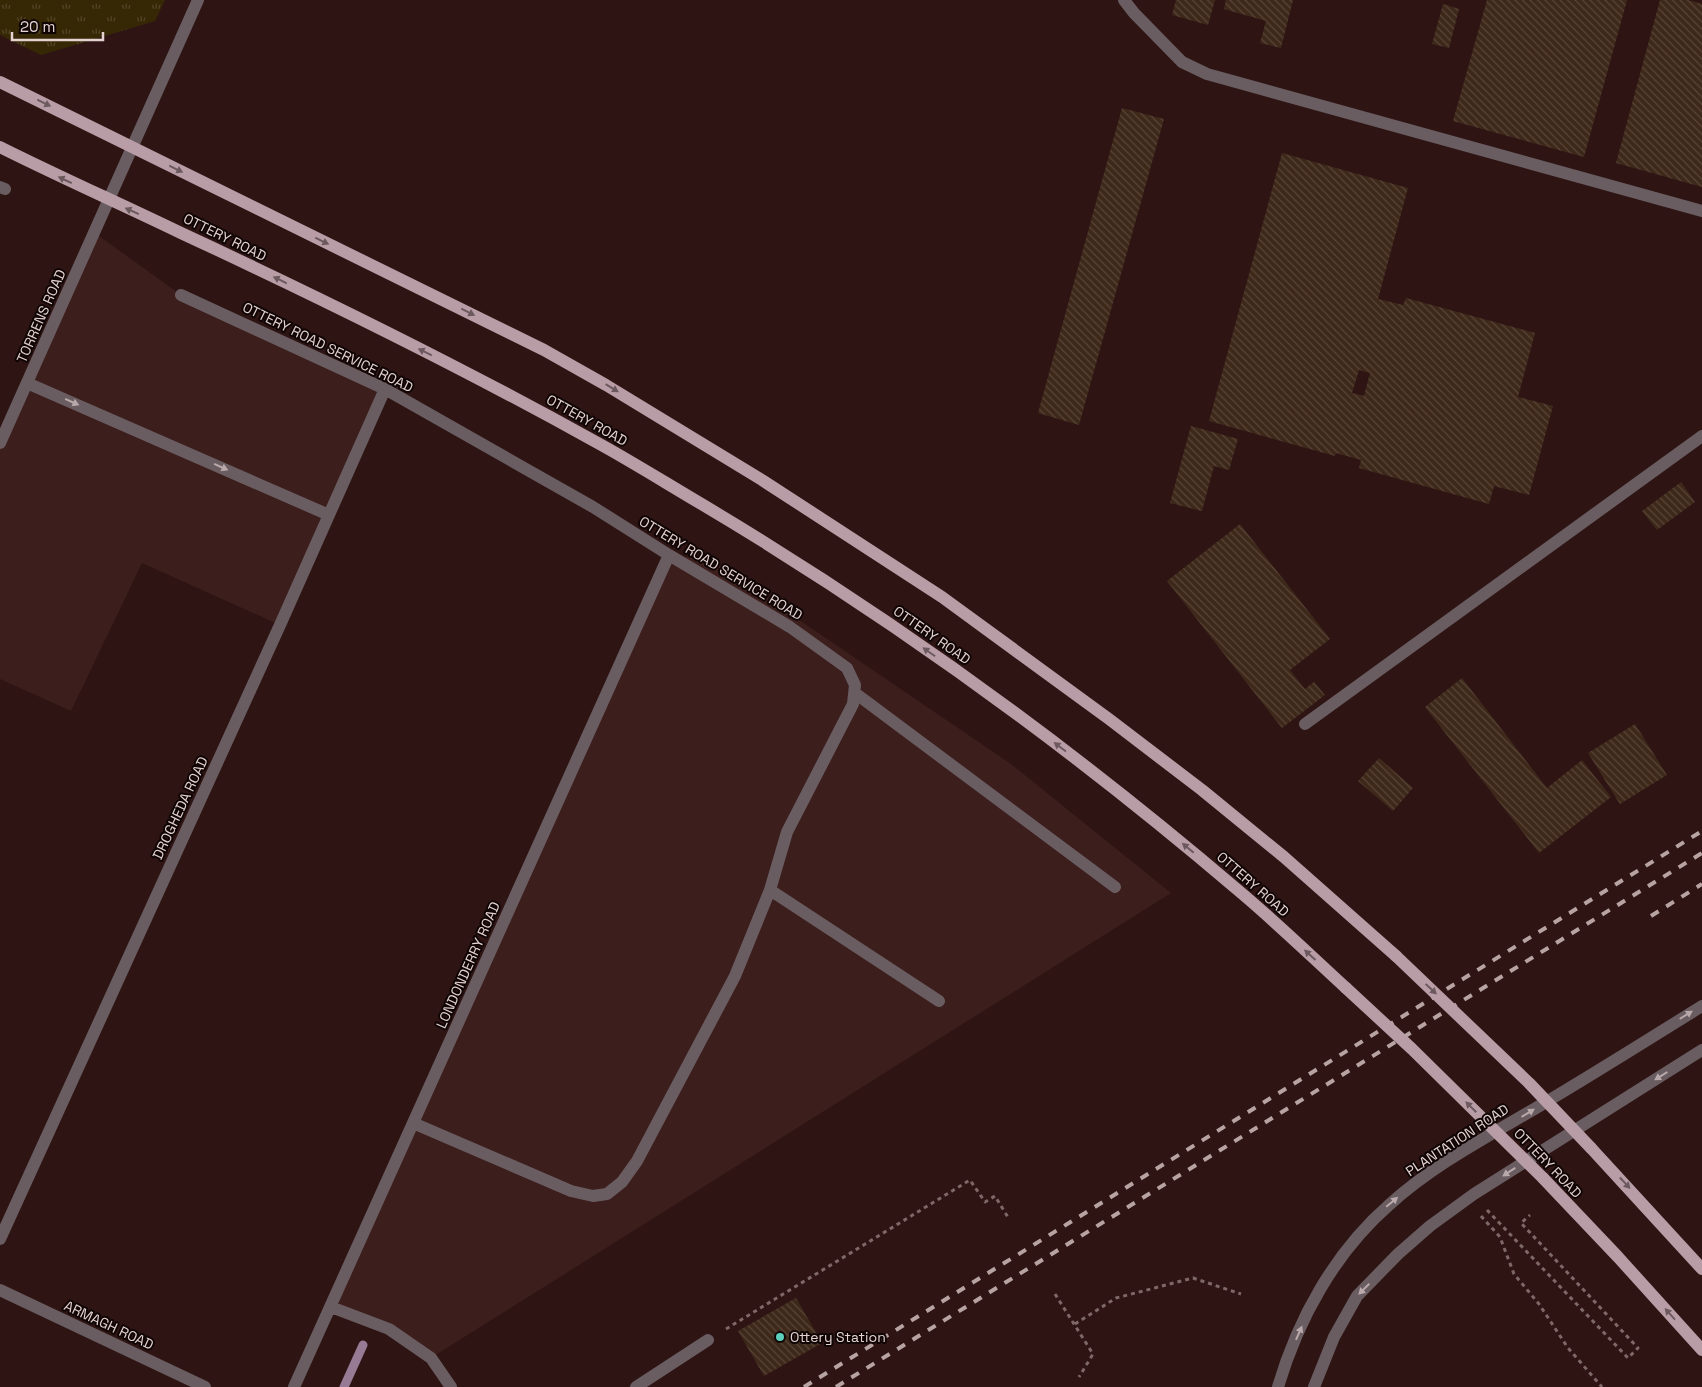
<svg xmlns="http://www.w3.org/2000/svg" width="1702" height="1387" viewBox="0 0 1702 1387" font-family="'Space Grotesk',sans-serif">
<defs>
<pattern id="grass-tufts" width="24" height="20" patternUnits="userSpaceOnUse" patternTransform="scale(1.25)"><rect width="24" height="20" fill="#362804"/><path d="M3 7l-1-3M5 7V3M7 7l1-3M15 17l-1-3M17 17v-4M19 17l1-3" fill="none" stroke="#534628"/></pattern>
<pattern id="building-back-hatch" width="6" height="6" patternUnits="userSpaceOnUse" patternTransform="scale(1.25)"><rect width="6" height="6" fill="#3d2819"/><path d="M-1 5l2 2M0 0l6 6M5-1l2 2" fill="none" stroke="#594639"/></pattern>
</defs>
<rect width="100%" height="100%" fill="#2e1514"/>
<path fill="#3c1e1c" d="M95 233 181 295 385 389 280 625 142 563 71 711 0 679V443Z
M669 555 711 560 1011 764 1171 893 431 1358 389 1329 331 1307Z"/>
<path fill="url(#grass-tufts)" d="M0 0H165L155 21 41 55 0 35Z"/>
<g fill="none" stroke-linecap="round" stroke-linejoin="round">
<path stroke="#977b94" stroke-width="9" d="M344 1387 363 1345"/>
</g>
<path fill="url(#building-back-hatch)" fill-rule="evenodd" d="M1176 0H1215L1208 25 1172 15Z
M1226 0H1293L1281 48 1260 43 1266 21 1224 9Z
M1487 0H1627L1584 157 1453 121Z
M1660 0H1688L1702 4V187L1616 163Z
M1443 4 1459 9 1449 48 1432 44Z
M1122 108 1164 119 1079 425 1038 413Z
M1282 153 1408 188 1378 299 1403 305 1406 298 1535 333 1518 397 1553 406 1529 495 1494 486 1489 504 1359 468 1361 460 1336 453 1335 456 1209 421ZM1359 370 1370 373 1364 396 1352 393Z
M1191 426 1238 439 1229 470 1214 466 1202 511 1170 503Z
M1681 482 1695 502 1657 530 1642 511Z
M1240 524 1330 639 1290 670 1305 689 1314 682 1325 695 1282 728 1167 581Z
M1462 678 1547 788 1582 760 1611 797 1539 853 1425 707Z
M1635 724 1667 775 1620 804 1588 753Z
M1379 758 1413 788 1393 811 1358 781Z
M796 1298 822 1343 764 1376 738 1331Z"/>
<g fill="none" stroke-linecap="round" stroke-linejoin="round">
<path stroke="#7f6968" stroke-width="3" stroke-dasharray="4 4" stroke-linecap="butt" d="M1487 1210 1628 1358 1638 1348 1521 1223 1530 1215
M1481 1216 1500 1237 1514 1274 1539 1304 1568 1348 1602 1387
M1055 1294 1093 1354 1079 1377
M1075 1324 1116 1298 1193 1278 1241 1294
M726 1329 970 1180 985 1202 995 1196 1009 1219"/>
<path stroke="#6a5d62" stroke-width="12" d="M1124 0 1134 13 1182 62 1207 74 1702 211
M0 187 5 189
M181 295 385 389 593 507 669 555 790 627 847 668 855 685 853 704 787 832 770 890 939 1001
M27 383 329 515
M0 443 198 0
M855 693 1115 887
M1305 724 1702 436
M413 1123 571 1191 593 1196 607 1194 622 1182 637 1161 735 976 770 890
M0 1239 280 625 385 389
M0 1290 205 1387
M331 1307 389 1329 431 1358 451 1387
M294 1387 669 555
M636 1387 708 1340
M1278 1387C1298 1319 1335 1252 1389 1205 1434 1164 1489 1136 1541 1105 1595 1073 1649 1039 1702 1006
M1314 1387 1334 1337 1357 1296 1398 1254 1430 1226 1474 1194 1702 1050"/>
<path stroke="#b89da7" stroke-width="12" d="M0 82 544 350 606 385 762 480 942 597 1109 719 1202 790 1284 857 1396 956
M0 147C60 177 121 204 181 233 321 298 461 367 596 442 629 460 661 480 693 499 886 613 1069 746 1239 891 1276 922 1311 956 1346 988
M1591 1148 1702 1269
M1543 1178 1618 1257 1702 1350"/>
<path stroke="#b7a3a1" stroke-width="4" stroke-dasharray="9 9" stroke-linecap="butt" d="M1651 916 1702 884
M804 1387 1702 831
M836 1387 1702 853"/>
<path stroke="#b89da7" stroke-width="12" d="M1396 956 1529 1083 1591 1148
M1346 988 1412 1049 1543 1178"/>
</g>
<defs><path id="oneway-solid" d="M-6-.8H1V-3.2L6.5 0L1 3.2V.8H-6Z" transform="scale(1.25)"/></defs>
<g fill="#6c595e">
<use href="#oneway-solid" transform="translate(44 103) rotate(26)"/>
<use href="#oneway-solid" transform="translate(176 169) rotate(26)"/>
<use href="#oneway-solid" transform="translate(65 180) rotate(-155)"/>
<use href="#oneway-solid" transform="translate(132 211) rotate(-156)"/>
<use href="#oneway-solid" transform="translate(322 241) rotate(26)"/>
<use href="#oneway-solid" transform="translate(280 280) rotate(-154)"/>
<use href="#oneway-solid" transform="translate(468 312) rotate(27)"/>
<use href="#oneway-solid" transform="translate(425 352) rotate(-154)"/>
<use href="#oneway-solid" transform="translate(612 388) rotate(31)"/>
<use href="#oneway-solid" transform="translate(929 652) rotate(-145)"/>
<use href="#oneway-solid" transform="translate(1060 747) rotate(-143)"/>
<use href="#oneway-solid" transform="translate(1188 848) rotate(-140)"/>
<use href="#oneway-solid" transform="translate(1310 955) rotate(-138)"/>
<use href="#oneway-solid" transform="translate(1431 989) rotate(43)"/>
<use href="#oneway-solid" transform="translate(1471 1107) rotate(-135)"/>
<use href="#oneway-solid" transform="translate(1625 1183) rotate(47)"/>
<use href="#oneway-solid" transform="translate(1670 1314) rotate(-132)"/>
</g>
<g fill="#b9a9aa">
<use href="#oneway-solid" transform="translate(72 402) rotate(24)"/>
<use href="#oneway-solid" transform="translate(221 467) rotate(24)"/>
<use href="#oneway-solid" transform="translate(1686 1015) rotate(-32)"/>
<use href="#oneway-solid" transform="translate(1661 1076) rotate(148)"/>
<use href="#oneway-solid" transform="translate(1528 1113) rotate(-31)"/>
<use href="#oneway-solid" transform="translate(1509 1172) rotate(147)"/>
<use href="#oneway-solid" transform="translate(1392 1202) rotate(-40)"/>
<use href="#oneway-solid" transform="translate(1364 1289) rotate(135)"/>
<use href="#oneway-solid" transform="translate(1299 1333) rotate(-66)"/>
</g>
<circle fill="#5ccebb" stroke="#0f0504" stroke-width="2" cx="780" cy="1337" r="5"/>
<g text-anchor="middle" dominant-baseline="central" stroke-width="4" stroke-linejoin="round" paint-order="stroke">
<g font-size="14" fill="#e4d2d0" stroke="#0f0504">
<text transform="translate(225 237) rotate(26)">OTTERY ROAD</text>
<text transform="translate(41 316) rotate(-66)">TORRENS ROAD</text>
<text transform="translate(328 347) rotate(26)">OTTERY ROAD SERVICE ROAD</text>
<text transform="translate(587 420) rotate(29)">OTTERY ROAD</text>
<text transform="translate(721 568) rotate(31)">OTTERY ROAD SERVICE ROAD</text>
<text transform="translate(932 635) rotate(35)">OTTERY ROAD</text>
<text transform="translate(180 808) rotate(-65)">DROGHEDA ROAD</text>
<text transform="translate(1253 884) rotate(41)">OTTERY ROAD</text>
<text transform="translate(468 965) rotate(-66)">LONDONDERRY ROAD</text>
<text transform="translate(1457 1140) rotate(-33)">PLANTATION ROAD</text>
<text transform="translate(1548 1163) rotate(46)">OTTERY ROAD</text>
<text transform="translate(109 1325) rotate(25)">ARMAGH ROAD</text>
</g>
<g font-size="14" fill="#e4d2d0" stroke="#0f0504" text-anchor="start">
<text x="790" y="1337">Ottery Station</text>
</g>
</g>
<path d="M12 32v8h91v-8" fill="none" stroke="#e4d2d0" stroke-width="2.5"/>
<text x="20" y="32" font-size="15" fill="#e4d2d0" stroke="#0f0504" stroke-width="4" paint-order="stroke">20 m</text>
</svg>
